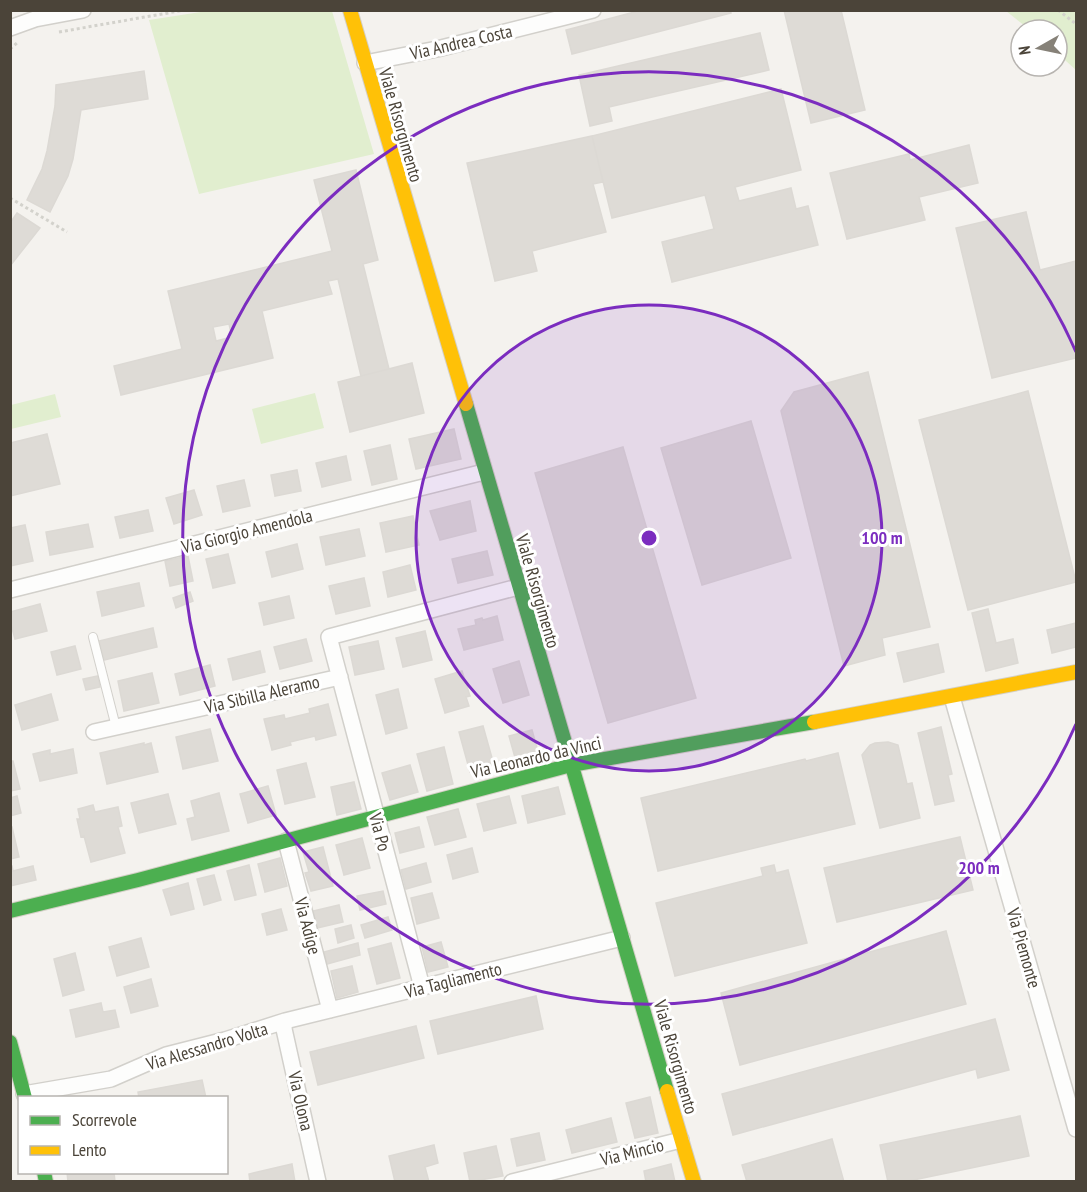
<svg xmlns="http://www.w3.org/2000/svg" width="1087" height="1192" viewBox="0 0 1087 1192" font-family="'PT Sans Narrow',sans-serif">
<rect width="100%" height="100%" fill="#f4f2ee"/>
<path fill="#e1eecf" d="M207 11H332L374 154 199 194 149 20Z
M1006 11H1076V70L1057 53V30H1030Z
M315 393 324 428 261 444 252 409Z
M55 394 61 417 11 429V405Z"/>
<path fill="#dedbd6" stroke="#dcd9d4" stroke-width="1.5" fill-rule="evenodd" d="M642 10H730L731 13 572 54 566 30Z
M784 10H841L865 110 811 123Z
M760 33 769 70 609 107 612 121 590 126 579 75Z
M144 71 148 99 81 110 73 159 68 176 50 212 27 200 42 169 47 151 55 106 56 85Z
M781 89 801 170 735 187 739 201 791 188 796 209 808 206 818 245 672 282 662 242 714 229 705 195 612 218 592 136Z
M592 136 603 182 593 184 606 232 532 251 537 271 495 281 467 163Z
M969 145 978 183 919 197 925 220 847 239 830 173 909 154 910 160Z
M356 170 378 260 363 264 389 369 361 376 338 279 328 281 332 294 262 311 273 358 121 395 114 366 182 349 168 291 332 251 314 180ZM229 324 232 337 216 341 213 327Z
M1026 212 1040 270 1076 261V358L992 378 956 228Z
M17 213 40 228 10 266V223Z
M412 363 424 413 350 432 338 382Z
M868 372 930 627 882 638 885 655 844 666 781 411 794 392Z
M1028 391 1076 582 968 610 919 420Z
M751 421 791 558 702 585 661 448Z
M454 429 461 459 416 469 409 439Z
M47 434 60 484 10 496V443Z
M390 445 397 479 372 485 364 451Z
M623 447 696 698 608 723 535 473Z
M346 456 351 480 322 487 316 463Z
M297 470 301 491 275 496 271 475Z
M244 480 250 506 223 512 217 486Z
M194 490 202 515 174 524 166 498Z
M470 501 476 531 440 540 430 511Z
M148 510 153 531 120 538 115 517Z
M413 516 419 545 386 552 380 523Z
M88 524 93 547 50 555 46 532Z
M25 525 33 561 10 566V528Z
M359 529 365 556 326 565 320 537Z
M297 544 303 569 272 577 266 552Z
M487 551 493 575 458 583 452 559Z
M228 554 235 583 213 588 206 559Z
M188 556 193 581 170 586 165 561Z
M410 565 416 590 388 597 383 572Z
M364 578 370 606 336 614 329 586Z
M139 583 144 606 102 616 97 592Z
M190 592 193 601 176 608 173 598Z
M289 596 294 618 264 625 259 603Z
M40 604 47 631 15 639 10 621V612Z
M988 609 996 643 1013 639 1018 663 986 671 972 613Z
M497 616 503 640 464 650 458 629 476 625 475 620 482 618 483 620Z
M1076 623V647L1052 653 1047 630Z
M153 628 157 647 104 660 99 641Z
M425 631 432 660 403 667 396 638Z
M306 639 312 661 280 669 274 647Z
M378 641 384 669 355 675 349 647Z
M938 644 944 672 904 682 897 653Z
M75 646 81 669 57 675 51 652Z
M260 651 265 672 233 680 228 659Z
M519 661 529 695 503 703 493 669Z
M210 665 215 686 180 695 175 674Z
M462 671 470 696 466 697 469 706 445 713 435 679Z
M152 673 159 703 124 711 118 681Z
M98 676 100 687 86 690 83 679Z
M398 689 407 728 386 734 376 695Z
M51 694 58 720 22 730 15 705Z
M328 704 336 735 316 740 315 736 290 742 291 745 272 750 264 719 284 715 285 719 310 713 309 709Z
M483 726 494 765 470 772 459 732Z
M941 727 952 774 948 775 954 801 935 805 918 733Z
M210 729 218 761 183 769 176 737Z
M532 730 539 755 516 761 509 736Z
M888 742 898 745 907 784 912 783 920 818 880 828 862 755 870 745 875 743Z
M144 743V745L151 743 158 772 107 784 100 753Z
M444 747 453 784 427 791 417 754Z
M73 749 77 773 40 781 33 754 50 750V754Z
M838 753 855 824 658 871 641 798 805 759 806 761Z
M10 761H13L20 789 10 791Z
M306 763 315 797 285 804 277 770Z
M410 765 418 792 390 800 382 773Z
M354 782 361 809 337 815 331 787Z
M268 786 276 815 248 823 240 794Z
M558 787 565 814 528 823 522 796Z
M219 793 229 831 192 840 187 819 195 817 191 801Z
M168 794 176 824 139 833 131 803Z
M17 796 21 813 10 816V798Z
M509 796 516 823 484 831 477 804Z
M93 805 95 812 118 807 122 826 118 827 125 853 91 862 84 836 81 837 77 819H80L78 809Z
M458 809 466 837 435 845 427 817Z
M12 827 19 857 10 859V828Z
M419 827 424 847 400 853 395 833Z
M960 837 973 890 837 922 824 868Z
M362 838 370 868 344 875 336 845Z
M323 847 333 886 311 891 305 873 309 872 303 852Z
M472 848 478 872 453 879 447 855Z
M280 858 287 886 265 892 258 864Z
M426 863 431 882 406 889 401 870Z
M249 865 256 895 235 900 227 871Z
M774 865 776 873 788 870 807 943 675 976 656 903 763 876 761 868Z
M10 866H12L13 871 33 866 36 880 10 886Z
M214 875 221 900 204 905 197 879Z
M188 883 194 909 171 915 163 890Z
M383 891 386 904 360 910 357 896Z
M432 893 439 918 417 924 411 898Z
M339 905 343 922 317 928 313 911Z
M281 909 287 930 267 935 262 914Z
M388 917 392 930 365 938 361 925Z
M351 925 354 938 338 943 335 929Z
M946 931 966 1004 740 1065 721 993Z
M141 938 149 967 117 976 109 947Z
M441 942 448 967 428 972 422 947Z
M358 943 360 955 327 964 324 952Z
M391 943 400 978 377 984 368 949Z
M75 953 84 990 63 996 54 959Z
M352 966 358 992 337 998 331 971Z
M151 979 158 1006 131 1013 124 987Z
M536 996 543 1029 438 1054 430 1021Z
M101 1003 103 1012 115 1010 119 1027 76 1037 70 1010Z
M995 1019 1009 1070 978 1078 976 1069 733 1135 722 1094Z
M416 1026 424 1058 318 1085 310 1052Z
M202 1080 206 1098H139L138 1092Z
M650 1097 658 1133 635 1138 626 1103Z
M1020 1116 1029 1156 904 1182H888L880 1145Z
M611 1118 617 1142 572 1153 566 1130Z
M539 1133 545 1160 517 1166 511 1139Z
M832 1139 844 1182H747L742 1165Z
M434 1145 438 1163 425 1167 429 1182H395L389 1156Z
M496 1146 503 1176 470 1182 464 1153Z
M292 1164 295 1182H250L249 1174Z
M671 1164 675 1182H646L644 1171Z
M67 1172H114L115 1182H68Z"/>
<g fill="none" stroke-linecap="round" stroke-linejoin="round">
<defs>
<path id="lane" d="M93 637 116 727"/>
<path id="street" d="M10 28 35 19 83 10
M365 63 437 49 593 10
M10 590 484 472
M952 697 1076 1129
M94 732 340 677
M286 841 330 1010
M422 987 329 637 518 587
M285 1021 284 1029 318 1182
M24 1094 111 1079 166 1055 225 1040 285 1021 622 938
M512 1182 681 1140"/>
<path id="fast" d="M466 404 667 1091
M10 911 138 880 571 765 814 722
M10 1042 25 1098
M44 1172 46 1182"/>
<path id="slow" d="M350 10 466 404
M814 722 1076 672
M667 1091 694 1182"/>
</defs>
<use href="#lane" stroke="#d2d0cb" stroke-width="10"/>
<use href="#street" stroke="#d2d0cb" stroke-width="18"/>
<use href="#fast" stroke="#d3cfc5" stroke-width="16"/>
<use href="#slow" stroke="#d3cfc5" stroke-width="16"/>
<path stroke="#d3d2cc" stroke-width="3" stroke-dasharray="3 3" stroke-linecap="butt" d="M1058 10 1076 24
M59 32 185 10
M10 49 18 42
M10 198 67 232"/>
<use href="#lane" stroke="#fdfdfc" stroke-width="8"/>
<use href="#street" stroke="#fdfdfc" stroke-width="15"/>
<use href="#fast" stroke="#4caf50" stroke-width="14"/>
<use href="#slow" stroke="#ffc107" stroke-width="14"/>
</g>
<circle cx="649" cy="538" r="233" fill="#7b2cbf" fill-opacity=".12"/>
<g fill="none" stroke="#7b2cbf" stroke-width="3">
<circle cx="649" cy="538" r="233"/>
<path d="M1076 724A466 466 0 1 1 1076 352"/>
</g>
<g text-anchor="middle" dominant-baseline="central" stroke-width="6" stroke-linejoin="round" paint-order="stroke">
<g font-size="18" fill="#4b4439" stroke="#fff">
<text transform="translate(461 42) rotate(-13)">Via Andrea Costa</text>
<text transform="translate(401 125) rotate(74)">Viale Risorgimento</text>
<text transform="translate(247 531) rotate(-14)">Via Giorgio Amendola</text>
<text transform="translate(538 591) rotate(74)">Viale Risorgimento</text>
<text transform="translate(262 694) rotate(-13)">Via Sibilla Aleramo</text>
<text transform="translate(536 757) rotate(-13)">Via Leonardo da Vinci</text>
<text transform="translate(380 832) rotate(75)">Via Po</text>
<text transform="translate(308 926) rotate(75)">Via Adige</text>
<text transform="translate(1024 948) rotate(74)">Via Piemonte</text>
<text transform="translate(453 980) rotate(-14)">Via Tagliamento</text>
<text transform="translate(207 1046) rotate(-17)">Via Alessandro Volta</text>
<text transform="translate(676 1057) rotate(74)">Viale Risorgimento</text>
<text transform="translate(301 1101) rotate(77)">Via Olona</text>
<text transform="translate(632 1152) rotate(-14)">Via Mincio</text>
</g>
</g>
<circle cx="649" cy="538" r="9" fill="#7b2cbf" stroke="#fff" stroke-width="3"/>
<g font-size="18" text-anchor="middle" font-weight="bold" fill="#7b2cbf" stroke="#fff" stroke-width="6" stroke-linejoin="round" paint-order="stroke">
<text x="882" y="544">100 m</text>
<text x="979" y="874">200 m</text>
</g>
<rect width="1087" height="1192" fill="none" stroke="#4b4439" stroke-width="24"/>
<rect x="18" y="1096" width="210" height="78" fill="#ffffff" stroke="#b7b4b0" stroke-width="1.5"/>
<rect x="30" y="1116" width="30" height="9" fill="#4caf50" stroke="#b7b4b0" stroke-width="1.5"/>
<text x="72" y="1126" font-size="18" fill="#4b4439">Scorrevole</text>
<rect x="30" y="1146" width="30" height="9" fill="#ffc107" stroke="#b7b4b0" stroke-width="1.5"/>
<text x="72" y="1156" font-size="18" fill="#4b4439">Lento</text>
<g transform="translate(1039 48) rotate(261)"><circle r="28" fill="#ffffff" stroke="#b7b4b0" stroke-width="1.5"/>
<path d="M0-4.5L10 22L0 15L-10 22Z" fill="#868178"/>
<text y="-9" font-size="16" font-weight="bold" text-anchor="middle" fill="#4b4439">N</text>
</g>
</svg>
